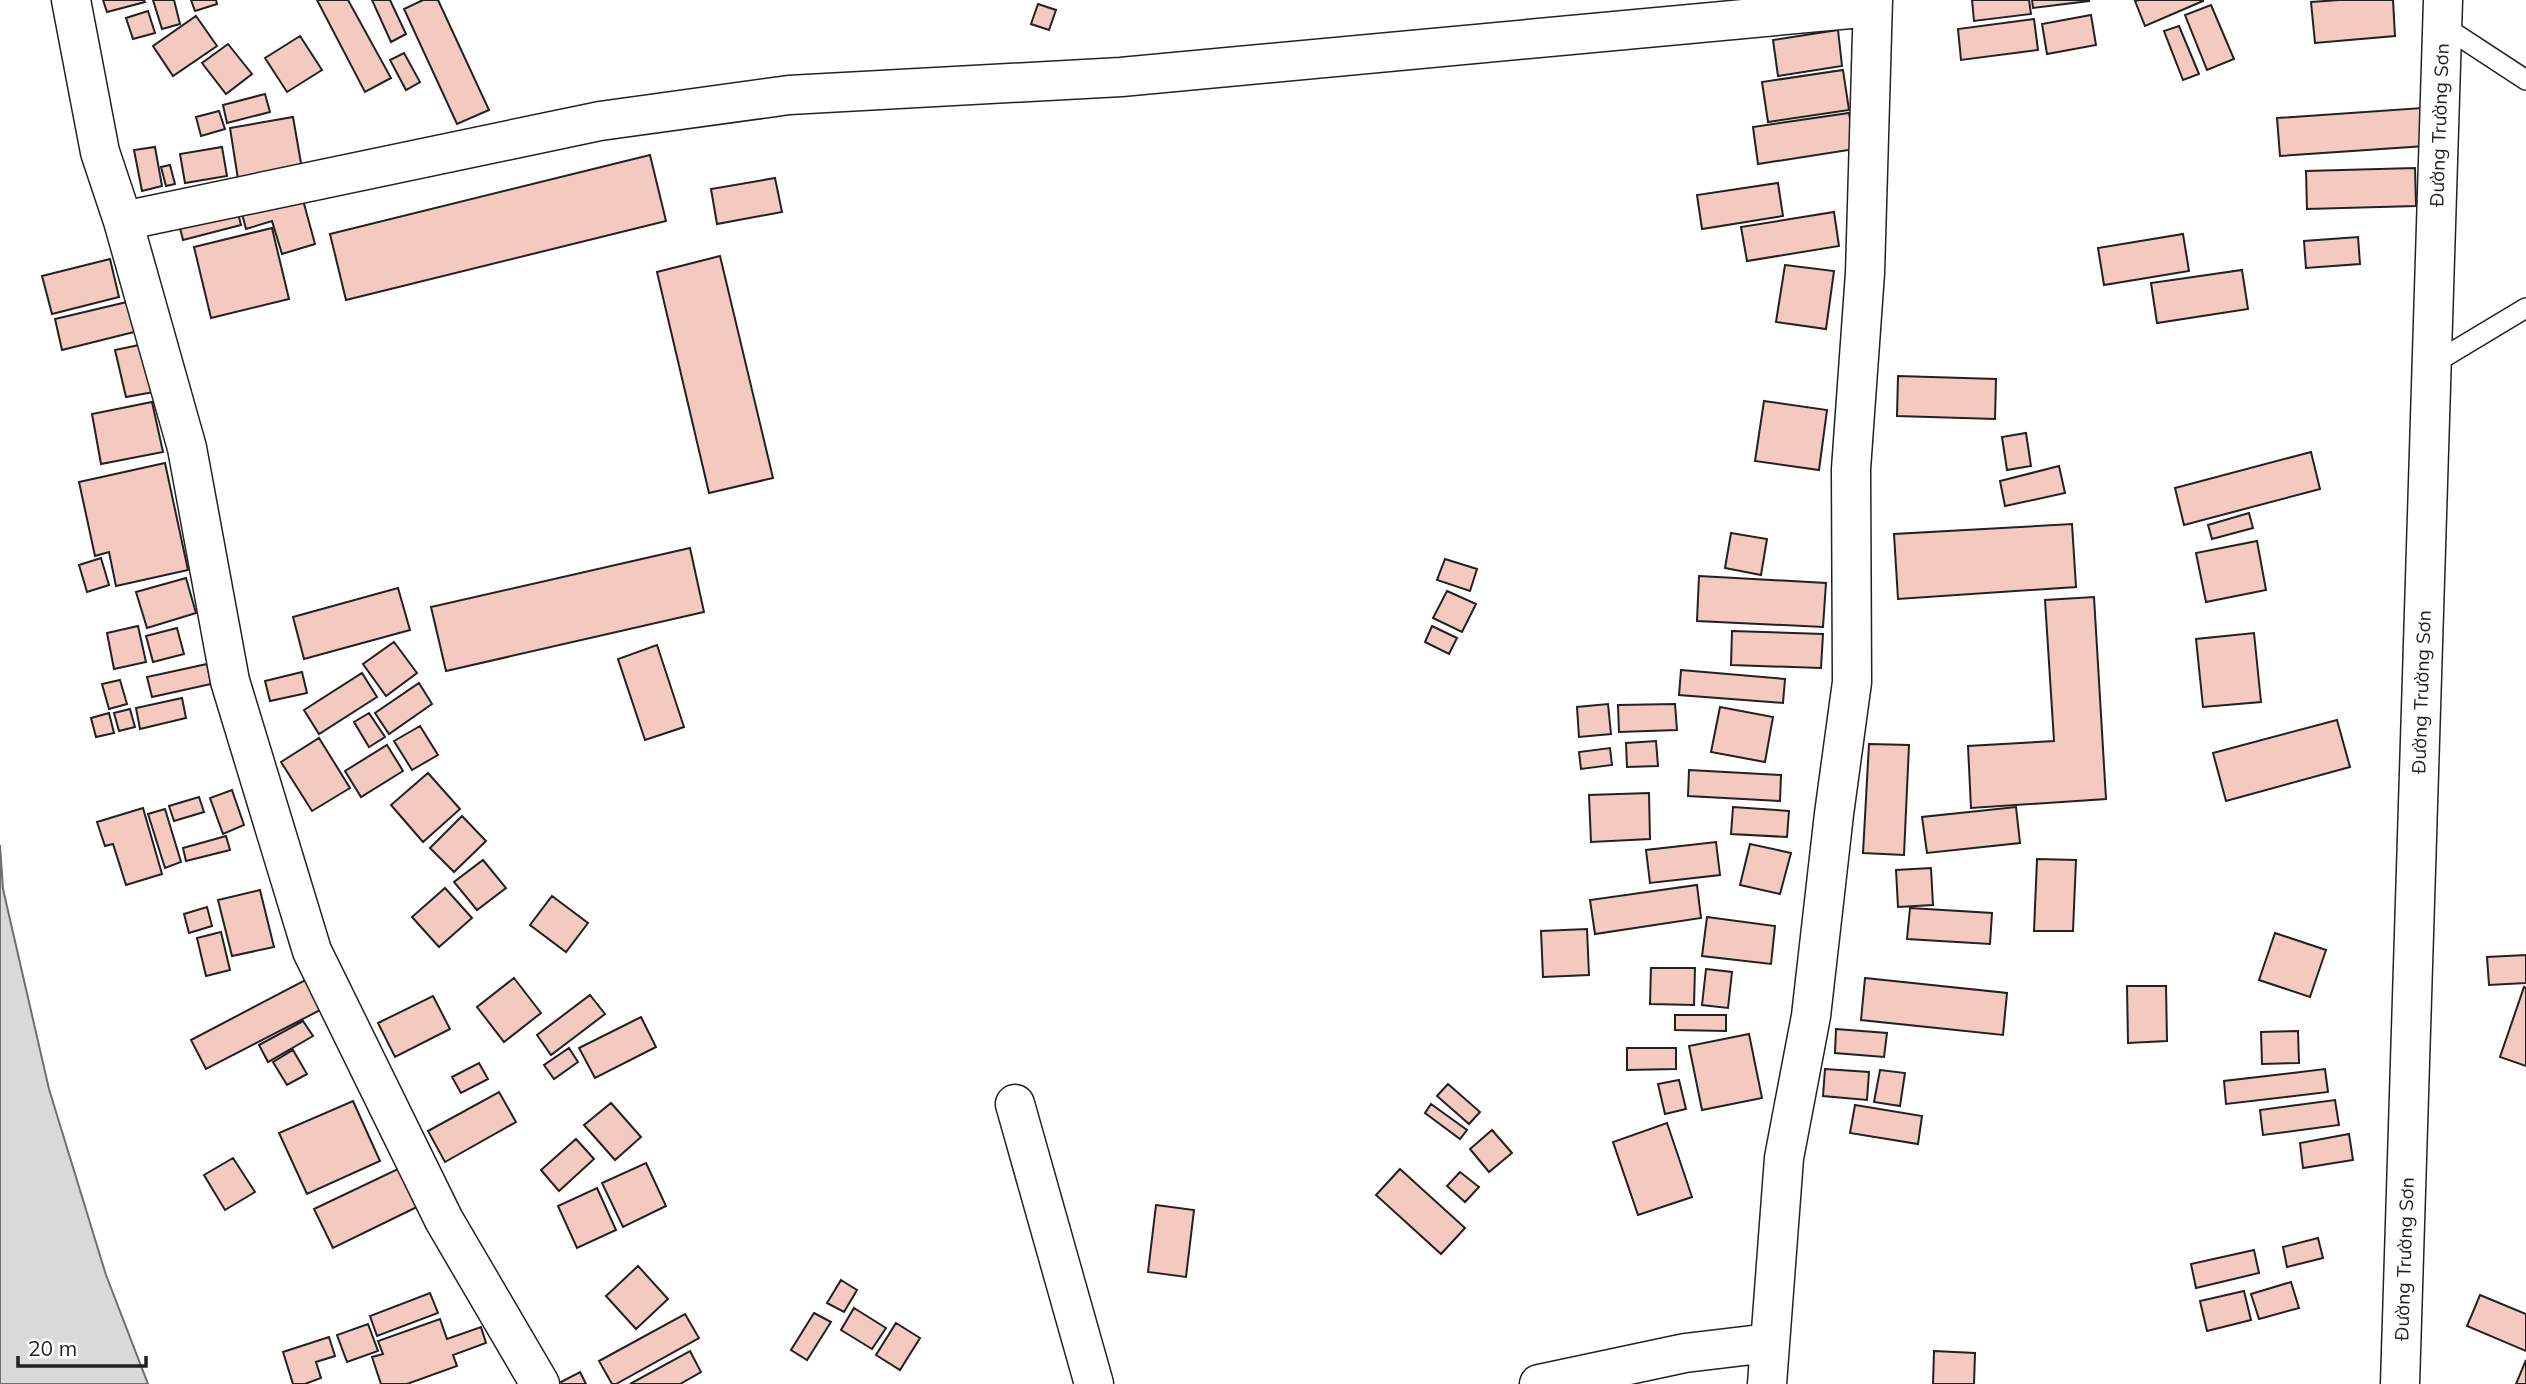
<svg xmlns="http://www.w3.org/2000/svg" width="2526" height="1384" viewBox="0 0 2526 1384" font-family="Mulish,sans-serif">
<rect width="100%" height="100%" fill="#fff"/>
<path fill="#d9d9d9" stroke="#6f6f6f" stroke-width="2" d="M0 845 3 889 49 1089 106 1275 148 1384H0Z"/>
<path fill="#f3c9c0" stroke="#222" stroke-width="2" d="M103 0H144L145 2 107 12Z
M153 0H174L180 24 162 29Z
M191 0H216L217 4 195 11Z
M317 0H348L391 78 365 92Z
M372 0H390L406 34 391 42Z
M423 0H438L489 110 457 124 404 9Z
M1972 0H2029L2031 14 1974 21Z
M2032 0H2089V1L2033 8Z
M2139 0H2203V1L2145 26 2135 1Z
M2339 0H2393L2395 36 2315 43 2311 2Z
M1038 4 1056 10 1049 30 1031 24Z
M2211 5 2234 59 2207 70 2185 15Z
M148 11 155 33 133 39 126 18Z
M2091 15 2096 45 2047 54 2042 24Z
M196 16 217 46 173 76 153 46Z
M2034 19 2038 50 1961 60 1958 29Z
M2179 26 2199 74 2183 80 2164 31Z
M1838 30 1842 66 1778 76 1773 40Z
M300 36 322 70 287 92 265 58Z
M228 44 252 74 226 94 202 63Z
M404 53 420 82 406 90 390 60Z
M1843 70 1849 110 1768 122 1762 82Z
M265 94 270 112 227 123 223 105Z
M2422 108 2425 146 2280 156 2277 118Z
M219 111 225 129 201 136 196 117Z
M1849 113 1855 149 1758 164 1753 127Z
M293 117 302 169 238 179 230 128Z
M155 147 162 186 142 191 134 150Z
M222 147 227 176 185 183 180 154Z
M650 155 666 221 346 300 330 234Z
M170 165 175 184 166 186 161 167Z
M2415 168 2416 206 2307 209 2306 171Z
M775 178 782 212 717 224 711 189Z
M1778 183 1783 216 1702 229 1697 195Z
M300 189 315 244 282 254 272 221 246 229 240 206Z
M236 205 241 225 183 240 178 220Z
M1834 212 1839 246 1747 261 1741 227Z
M272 228 289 299 211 318 194 247Z
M2183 234 2189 271 2104 285 2098 248Z
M2358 237 2360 264 2306 268 2304 241Z
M720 256 773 478 709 493 657 272Z
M110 259 119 297 52 314 42 276Z
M1785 265 1834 271 1826 329 1776 322Z
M2242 270 2248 309 2157 323 2151 283Z
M131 301 138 331 62 350 55 319Z
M144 344 154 392 126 397 115 350Z
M1898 376 1996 379 1995 419 1897 416Z
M1764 401 1827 410 1819 470 1755 461Z
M152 402 163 452 101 464 92 414Z
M2026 433 2031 466 2007 470 2002 437Z
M2311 452 2320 489 2184 525 2175 488Z
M165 463 188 570 116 586 109 552 95 556 79 482Z
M2059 466 2065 493 2005 506 2000 481Z
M2249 513 2253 528 2212 539 2208 525Z
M2072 524 2076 587 1898 599 1894 534Z
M1731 533 1767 539 1761 575 1725 568Z
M2257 541 2266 590 2206 602 2196 553Z
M690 548 704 612 446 671 431 607Z
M101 558 109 585 87 592 79 565Z
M1445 559 1477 569 1470 591 1437 580Z
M1699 576 1826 583 1823 627 1697 621Z
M186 578 196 613 147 628 136 592Z
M398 588 410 630 304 659 293 617Z
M1447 591 1476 604 1462 632 1433 618Z
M2094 597 2106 799 1971 808 1968 746 2054 741 2045 600Z
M138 626 146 662 114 669 107 633Z
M1432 626 1457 638 1449 654 1425 642Z
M177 628 184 654 153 662 146 636Z
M1732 631 1823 634 1821 668 1731 665Z
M2254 633 2261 702 2203 707 2196 639Z
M394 642 417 673 386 696 363 664Z
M657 645 684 727 645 740 618 659Z
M207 664 211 684 152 697 147 677Z
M1681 670 1785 679 1783 703 1679 695Z
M302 672 307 693 270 701 265 681Z
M362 673 377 697 319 734 304 710Z
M120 680 127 704 109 709 102 684Z
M419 683 432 704 389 734 375 713Z
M182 698 186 718 140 729 136 708Z
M1608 704 1611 734 1579 737 1577 707Z
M1675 704 1677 730 1619 732 1618 705Z
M1720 707 1773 717 1765 762 1711 752Z
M130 709 135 727 119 731 114 713Z
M109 713 114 733 96 737 91 718Z
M369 713 385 737 369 747 354 722Z
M2337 720 2350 767 2226 801 2213 753Z
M420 726 438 755 412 770 394 741Z
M319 738 350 788 312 811 281 762Z
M1656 741 1658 766 1627 767 1626 743Z
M1869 744 1909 745 1904 855 1863 853Z
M387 745 403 771 361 797 345 771Z
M1610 748 1612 765 1581 769 1579 752Z
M1689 770 1781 775 1780 801 1688 796Z
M428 773 460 809 423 842 391 805Z
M232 790 244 825 223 834 210 798Z
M1649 793 1650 839 1591 842 1589 795Z
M199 797 204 812 174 821 169 806Z
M1733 807 1789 811 1787 837 1731 834Z
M2016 807 2020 843 1927 853 1922 817Z
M143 808 162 874 126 885 113 844 105 846 97 822Z
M165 809 181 862 165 868 148 814Z
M462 816 486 841 454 872 430 848Z
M226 836 230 850 186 861 183 848Z
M1716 842 1720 875 1650 883 1646 850Z
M1750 844 1791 853 1780 894 1740 885Z
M2037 859 2076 860 2073 931H2034Z
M483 860 506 888 477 910 454 882Z
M1931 868 1933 905 1898 907 1896 870Z
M1697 885 1701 918 1595 934 1590 900Z
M445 888 472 918 439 947 412 917Z
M260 890 274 947 232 956 218 900Z
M552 896 588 923 566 952 530 925Z
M207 907 212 926 189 933 184 914Z
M1910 908 1992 913 1990 944 1907 939Z
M1707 917 1775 926 1771 964 1702 956Z
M1587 929 1589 975 1543 977 1541 931Z
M221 932 230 970 206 976 197 938Z
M2275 933 2326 950 2310 997 2259 980Z
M2526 955V983L2489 985 2487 957Z
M1651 968H1695L1694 1005 1650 1004Z
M1706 969 1732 972 1728 1008 1702 1005Z
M313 976 328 1006 206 1069 191 1040Z
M514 978 541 1013 504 1042 477 1007Z
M1865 978 2007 993 2003 1035 1861 1020Z
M2127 986H2166L2167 1041 2128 1043Z
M2524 987 2526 988V1066L2500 1057Z
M590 995 605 1014 551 1055 537 1035Z
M433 996 450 1029 395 1057 378 1023Z
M1675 1015H1726V1031L1675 1030Z
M641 1017 656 1047 595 1078 579 1048Z
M303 1021 313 1036 268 1062 259 1045Z
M1836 1029 1887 1033 1884 1057 1835 1053Z
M2298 1031 2299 1063 2262 1064 2261 1032Z
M1749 1034 1762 1098 1702 1110 1689 1046Z
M569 1048 578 1062 554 1079 544 1065Z
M1627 1048H1676V1069L1627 1070Z
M293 1050 307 1074 287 1085 273 1062Z
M479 1063 488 1079 461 1093 452 1077Z
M1825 1069 1869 1072 1867 1100 1823 1096Z
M2325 1069 2328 1092 2226 1104 2224 1081Z
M1880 1070 1905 1073 1900 1106 1874 1102Z
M1679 1080 1686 1109 1665 1114 1658 1084Z
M1448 1084 1480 1112 1469 1124 1437 1096Z
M499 1092 516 1122 445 1162 428 1131Z
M2335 1100 2339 1125 2263 1135 2260 1110Z
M353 1101 380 1161 307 1194 279 1133Z
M611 1103 641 1137 615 1160 584 1125Z
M1431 1104 1467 1130 1460 1139 1425 1113Z
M1855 1105 1922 1116 1918 1144 1850 1133Z
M1667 1123 1692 1197 1638 1215 1613 1142Z
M1492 1130 1512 1153 1489 1172 1470 1149Z
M2349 1134 2353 1160 2303 1168 2300 1143Z
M576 1139 594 1159 559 1191 541 1170Z
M233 1158 255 1192 225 1210 204 1175Z
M646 1163 666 1206 623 1227 602 1183Z
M400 1168 419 1206 333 1248 314 1209Z
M1400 1169 1465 1228 1441 1254 1376 1195Z
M1460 1172 1479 1187 1465 1202 1447 1186Z
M597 1188 616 1230 577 1248 558 1206Z
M1156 1205 1194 1210 1186 1277 1148 1272Z
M2318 1238 2323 1258 2287 1267 2283 1247Z
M2254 1250 2259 1273 2196 1288 2191 1264Z
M638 1266 668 1299 636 1329 606 1296Z
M841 1280 857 1290 844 1312 827 1303Z
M2291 1282 2299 1308 2259 1319 2251 1294Z
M2244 1291 2251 1320 2207 1331 2200 1301Z
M430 1293 438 1313 377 1336 370 1316Z
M2480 1295 2526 1314V1351L2467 1326Z
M854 1308 886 1328 872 1349 841 1330Z
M814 1313 831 1322 807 1360 791 1350Z
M685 1314 699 1338 616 1384H612L599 1361Z
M440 1319 447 1339 481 1327 486 1343 453 1355 457 1366 407 1384H381L372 1357 383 1354 378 1341Z
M896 1323 920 1338 900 1370 876 1355Z
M368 1324 378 1351 347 1362 337 1335Z
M329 1337 335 1356 316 1362 321 1378 305 1384H293L283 1352Z
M690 1351 701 1372 680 1384H630Z
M1934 1351 1975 1353 1974 1384H1933Z
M2526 1360V1384H2516Z
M580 1372 586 1384H562L561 1382Z"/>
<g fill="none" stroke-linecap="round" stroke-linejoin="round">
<defs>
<path id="lane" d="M2442 25 2526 80
M2431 365 2526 308"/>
<path id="street" d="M71 0 100 152 123 221 187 448 230 681 312 951 444 1220 540 1384
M123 221 600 121 789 95 1121 77 1872 7
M1015 1104 1094 1384
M1539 1384 1685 1353 1769 1343
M1767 1384 1784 1158 1811 1016 1834 814 1852 682 1851 469 1865 273 1873 0"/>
<path id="highway" d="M2400 1384 2443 0"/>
</defs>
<use href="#lane" stroke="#222" stroke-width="22"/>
<use href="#street" stroke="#222" stroke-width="41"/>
<use href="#highway" stroke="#222" stroke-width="41"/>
<use href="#lane" stroke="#fff" stroke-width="19"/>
<use href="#street" stroke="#fff" stroke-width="38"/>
<use href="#highway" stroke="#fff" stroke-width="38"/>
</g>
<g text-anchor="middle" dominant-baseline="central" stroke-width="5" stroke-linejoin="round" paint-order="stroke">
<g font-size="19" fill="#222" stroke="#fff">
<text transform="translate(2439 125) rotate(-88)">Đường Trường Sơn</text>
<text transform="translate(2421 692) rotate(-88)">Đường Trường Sơn</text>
<text transform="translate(2404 1259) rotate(-88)">Đường Trường Sơn</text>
</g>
</g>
<path d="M18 1356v10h128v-10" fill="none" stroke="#222222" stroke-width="3.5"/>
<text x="28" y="1356" font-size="21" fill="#222222" stroke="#ffffff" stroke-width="5" paint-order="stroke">20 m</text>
</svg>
